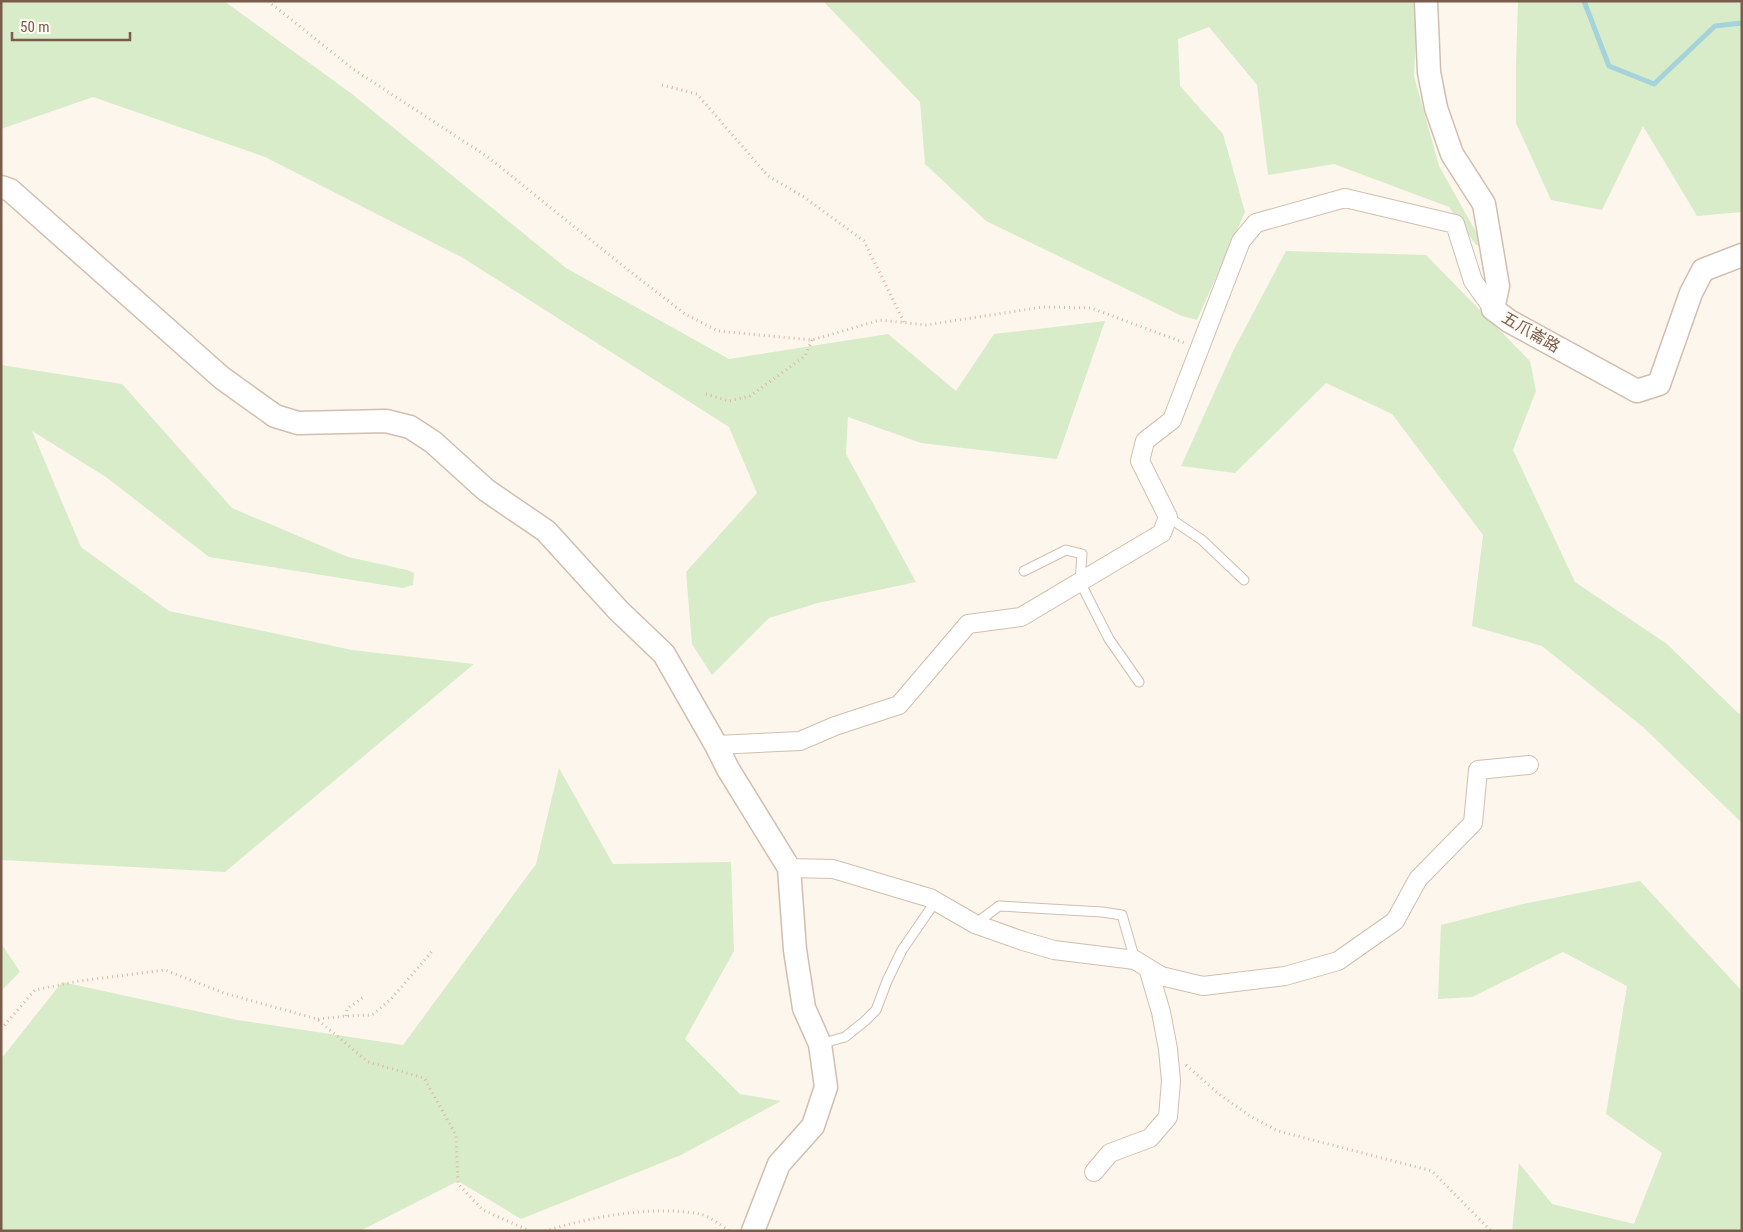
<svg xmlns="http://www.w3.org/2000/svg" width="1743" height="1232" viewBox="0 0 1743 1232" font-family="'Roboto Condensed','Noto Sans TC',sans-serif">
<rect width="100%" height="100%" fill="#fdf6ec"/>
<path fill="#d8ecc9" d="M1 1H224L352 94 566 268 729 359 888 334 956 391 994 334 1105 321 1057 459 921 443 848 417 846 454 916 582 818 603 769 618 712 675 692 644 686 572 757 493 729 427 463 258 265 157 93 97 1 129Z
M823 1H1418L1414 76 1439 166 1480 239V245H1476L1449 207 1334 164 1268 175 1257 85 1209 27 1178 39 1180 86 1223 134 1245 212 1197 320 1182 316 986 221 925 164 920 102Z
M1518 1H1742V212L1697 216 1643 126 1602 210 1551 200 1516 123V66Z
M1286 251 1426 255 1530 361 1536 391 1513 450 1575 582 1667 644 1739 714 1742 713V823L1643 727 1542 646 1472 626 1483 535 1392 414 1326 383 1235 473 1181 466 1234 349Z
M1 365 122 384 232 508 348 557 407 570 414 573 413 585 403 588 209 557 106 477 32 431 81 547 169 611 352 650 474 664 225 872 1 860Z
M559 768 613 864 731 862 734 951 685 1039 740 1094 781 1101 681 1155 521 1219 458 1181 360 1231H1V1059L62 982 237 1020 403 1045 536 864Z
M1640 881 1742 991V1231H1512L1519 1163 1552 1204 1634 1224 1662 1153 1606 1114 1627 986 1563 952 1472 997 1438 999 1441 925 1523 904Z
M1 943 20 972 1 991Z"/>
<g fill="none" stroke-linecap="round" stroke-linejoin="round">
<path stroke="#a5d3da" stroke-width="5" d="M1584 1 1609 66 1654 84 1715 26 1742 23"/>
<defs>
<path id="service" d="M1168 517 1202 540 1244 580
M1024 571 1066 550 1082 554 1080 582 1109 639 1139 682
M975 924 999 906 1102 912 1122 915 1135 960
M820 1044 845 1037 865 1021 876 1010 887 981 902 950 935 902"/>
<path id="minor" d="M716 745 800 741 835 726 899 705 968 624 1021 617 1162 533 1168 517 1140 461 1145 441 1172 420 1241 241 1256 223 1345 198 1455 224 1473 281 1493 309
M789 868 833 869 930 898 975 924 1023 941 1054 950 1135 960 1161 976 1203 986 1285 976 1338 961 1395 921 1418 879 1473 823 1478 770 1529 765
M1094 1172 1110 1153 1150 1138 1168 1117 1171 1081 1168 1049 1161 1012 1148 968"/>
<path id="tertiary" d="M1426 1 1429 72 1436 108 1452 154 1484 204 1498 286 1493 309 1509 321 1637 391 1659 384 1691 293 1703 270 1742 255
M1 187 10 190 222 378 275 416 298 423 386 421 410 427 433 442 486 490 546 531 618 610 664 654 716 745 728 769 789 868 795 950 804 1008 820 1044 826 1087 813 1126 779 1164 753 1231"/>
</defs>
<use href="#service" stroke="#d1beb0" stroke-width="11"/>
<use href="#minor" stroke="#d1beb0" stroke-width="20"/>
<use href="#tertiary" stroke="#d1beb0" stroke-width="25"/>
<path stroke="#d9b8a5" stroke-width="3" stroke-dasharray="1 4" stroke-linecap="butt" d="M268 1 353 69 488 157 618 262 685 314 718 331 812 340 880 320 926 325 1043 307 1091 308 1185 343
M662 85 697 94 768 176 804 197 864 241 904 322
M706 394 729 401 750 396 805 356 812 340
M346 1016 347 1009 365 996
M318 1019 346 1016 372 1015 392 998 434 949
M1 1029 35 990 79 981 165 970 224 993 317 1019 368 1062 424 1078 456 1135 458 1184 483 1210 530 1231
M1186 1065 1219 1094 1250 1116 1278 1131 1432 1171 1491 1231
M545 1231C591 1217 652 1205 700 1214 710 1216 721 1226 730 1231"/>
<use href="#service" stroke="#fff" stroke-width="9"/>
<use href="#minor" stroke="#fff" stroke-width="18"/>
<use href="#tertiary" stroke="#fff" stroke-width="22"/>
</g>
<g text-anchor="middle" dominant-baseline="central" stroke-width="4.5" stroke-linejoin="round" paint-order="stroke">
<g font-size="16" fill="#7a5c4d" stroke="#fffaf3">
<text transform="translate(1531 332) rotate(30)">五爪崙路</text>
</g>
</g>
<rect width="1743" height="1232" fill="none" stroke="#7a5c4d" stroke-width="5"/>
<path d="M12 32v8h118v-8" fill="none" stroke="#7a5c4d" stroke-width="2.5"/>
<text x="20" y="32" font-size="15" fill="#7a5c4d" stroke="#fffaf3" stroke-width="4" paint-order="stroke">50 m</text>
</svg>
